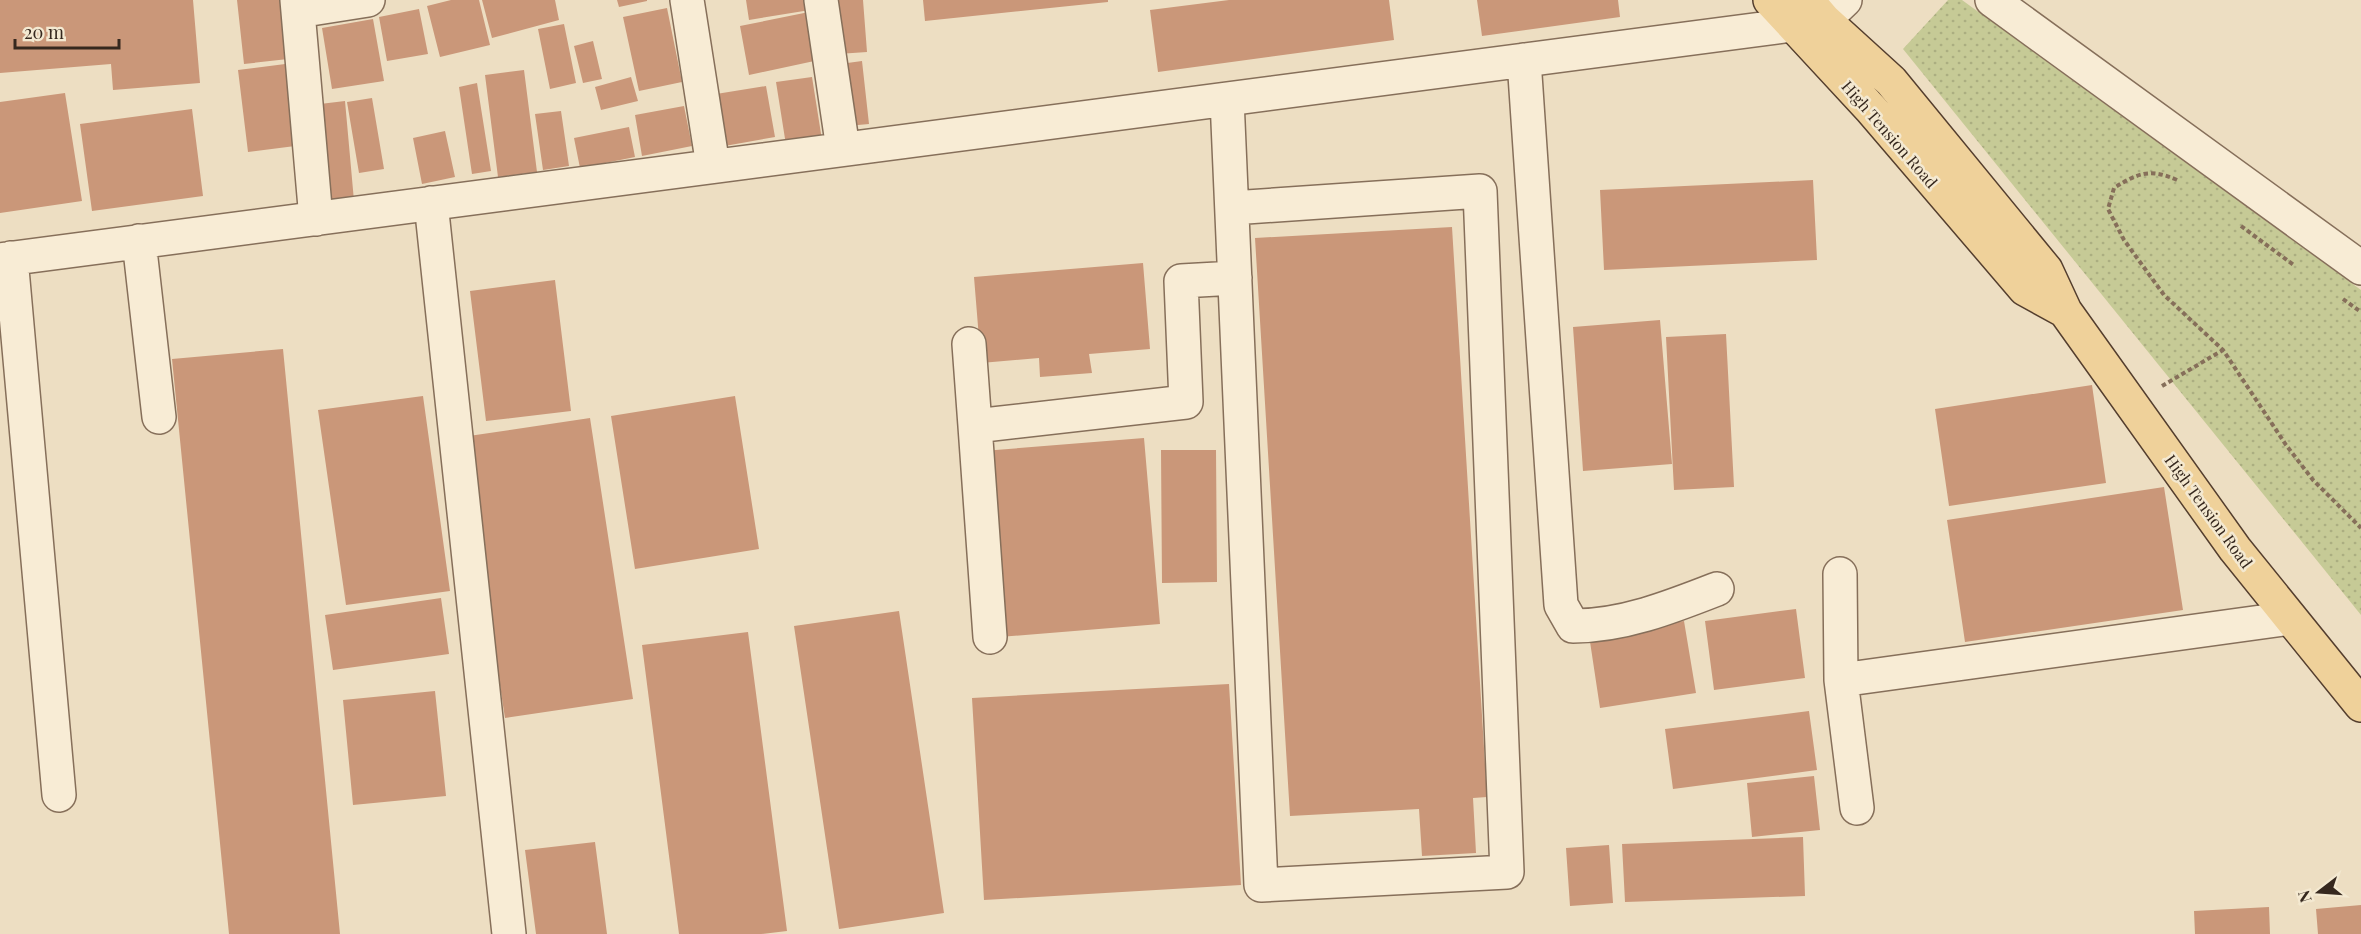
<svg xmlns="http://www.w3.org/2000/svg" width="2361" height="934" viewBox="0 0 2361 934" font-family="'Playfair Display',serif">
<defs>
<pattern id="park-dots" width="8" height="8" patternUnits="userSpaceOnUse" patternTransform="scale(1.5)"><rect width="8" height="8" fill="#c6ca96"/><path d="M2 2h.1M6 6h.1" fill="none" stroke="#abae81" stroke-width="1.8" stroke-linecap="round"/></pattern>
</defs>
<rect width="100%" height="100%" fill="#eddec2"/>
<path fill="url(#park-dots)" d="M1948 0H1962L2361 290V615L1903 49Z"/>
<path fill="#ca9779" d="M0 0H193L200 83 113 90 111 64 0 73Z
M237 0H281L288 59 244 64Z
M451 0H479L490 45 440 57 427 6Z
M482 0H555L559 20 492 38Z
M617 0H647V1L619 7Z
M746 0H808L810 10 749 20Z
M833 0H863L867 52 838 54Z
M923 0H1108V2L925 21Z
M1229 0H1389L1394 40 1158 72 1150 10Z
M1477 0H1618L1620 17 1482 36Z
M667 8 682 82 639 91 623 17Z
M419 9 428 54 387 61 379 17Z
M809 12 819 60 749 75 740 26Z
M373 19 384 81 332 89 322 28Z
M564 24 576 83 550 89 538 29Z
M593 41 602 79 583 83 574 46Z
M862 61 869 124 847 126 840 64Z
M293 63 303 145 248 152 238 70Z
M524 70 537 172 498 177 485 75Z
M631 77 638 101 601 110 595 87Z
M812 77 822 140 786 145 776 82Z
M477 83 491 171 472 174 459 87Z
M766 86 775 137 719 147 710 95Z
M65 93 82 201 0 213V102Z
M372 98 384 169 359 173 347 102Z
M345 101 354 201 325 203 320 104Z
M684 106 692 146 642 156 635 115Z
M192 109 203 196 92 211 80 124Z
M561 111 569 166 543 170 535 114Z
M629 127 635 157 580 168 574 138Z
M445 131 455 177 422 184 413 138Z
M1813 180 1817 260 1604 270 1600 190Z
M1452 227 1487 797 1473 798 1476 853 1422 856 1419 809 1290 816 1255 238Z
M1143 263 1150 349 1089 354 1092 373 1040 377 1039 358 981 363 974 277Z
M555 280 571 411 486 421 470 291Z
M1660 320 1672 464 1583 471 1573 327Z
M1726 334 1734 487 1674 490 1666 337Z
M283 349 340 934H229L172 359Z
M2092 385 2106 483 1949 506 1935 409Z
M423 396 450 591 346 605 318 410Z
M735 396 759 549 635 569 611 416Z
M590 418 633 699 505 718 462 437Z
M1144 438 1160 624 999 637 983 451Z
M1161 450H1216L1217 582 1162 583Z
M2164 487 2183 610 1965 642 1947 520Z
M441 598 449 654 333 670 325 615Z
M1796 609 1805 678 1714 690 1705 621Z
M899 611 944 913 839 929 794 626Z
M1684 621 1696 693 1600 708 1589 635Z
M748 632 787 931 761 934H679L642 645Z
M1229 684 1241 885 984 900 972 698Z
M435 691 446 796 353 805 343 700Z
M1809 711 1817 770 1673 789 1665 729Z
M1814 776 1820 830 1752 837 1747 783Z
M1803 837 1805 896 1625 902 1622 844Z
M595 842 607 934H536L525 850Z
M1609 845 1613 903 1570 906 1566 848Z
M2361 905V934H2318L2316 909Z
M2269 907 2270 934H2195L2194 911Z"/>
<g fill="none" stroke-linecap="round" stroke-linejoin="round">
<defs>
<path id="minor" d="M297 0 316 219
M687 0 713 166
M821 0 843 149
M1992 0 2361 268
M298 11 368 0
M1824 20 1845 0
M1524 60 1561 605 1573 626C1623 626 1671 607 1717 589
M1227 99 1261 885 1507 872 1480 191 1232 208
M431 203 509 934
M139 241 159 417
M11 258 59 795
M0 260 1792 25
M969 344 975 426
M1840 574 1841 680
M990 637 975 426 1186 402 1181 281 1235 278
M1857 808 1841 680 2290 618"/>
<path id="major" d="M1770 0 1871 109 2025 289 2065 311
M1807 0 1824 20 1891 81 2046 270 2065 311 2235 549 2361 705"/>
</defs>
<use href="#minor" stroke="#866f5a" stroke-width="36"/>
<use href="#major" stroke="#543e2e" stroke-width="36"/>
<path stroke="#866f5a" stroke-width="4" stroke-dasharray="4.5 3" stroke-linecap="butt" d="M2177 180C2150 168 2138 173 2114 188L2108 209 2124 240 2164 295 2223 350 2286 445 2313 480 2361 528
M2241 226 2295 266
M2343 299 2361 312
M2162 386 2223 350"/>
<use href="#minor" stroke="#f8ecd5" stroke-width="33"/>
<use href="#major" stroke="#efd19a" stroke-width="33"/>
</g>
<g text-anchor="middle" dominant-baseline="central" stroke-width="5" stroke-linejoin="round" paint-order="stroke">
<g font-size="16" fill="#36281e" stroke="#f4e9d1">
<text transform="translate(1890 134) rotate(49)">High Tension Road</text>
<text transform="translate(2209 511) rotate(54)">High Tension Road</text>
</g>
</g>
<g transform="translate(2319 892) rotate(253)" stroke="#f4e9d1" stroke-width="4.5" paint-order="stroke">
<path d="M0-4.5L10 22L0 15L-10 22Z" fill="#36281e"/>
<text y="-9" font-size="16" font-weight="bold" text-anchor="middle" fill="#36281e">N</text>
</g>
<path d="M15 39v9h104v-9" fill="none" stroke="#36281e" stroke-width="3"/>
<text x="24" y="39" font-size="18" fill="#36281e" stroke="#f4e9d1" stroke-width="4.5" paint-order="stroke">20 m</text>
</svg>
